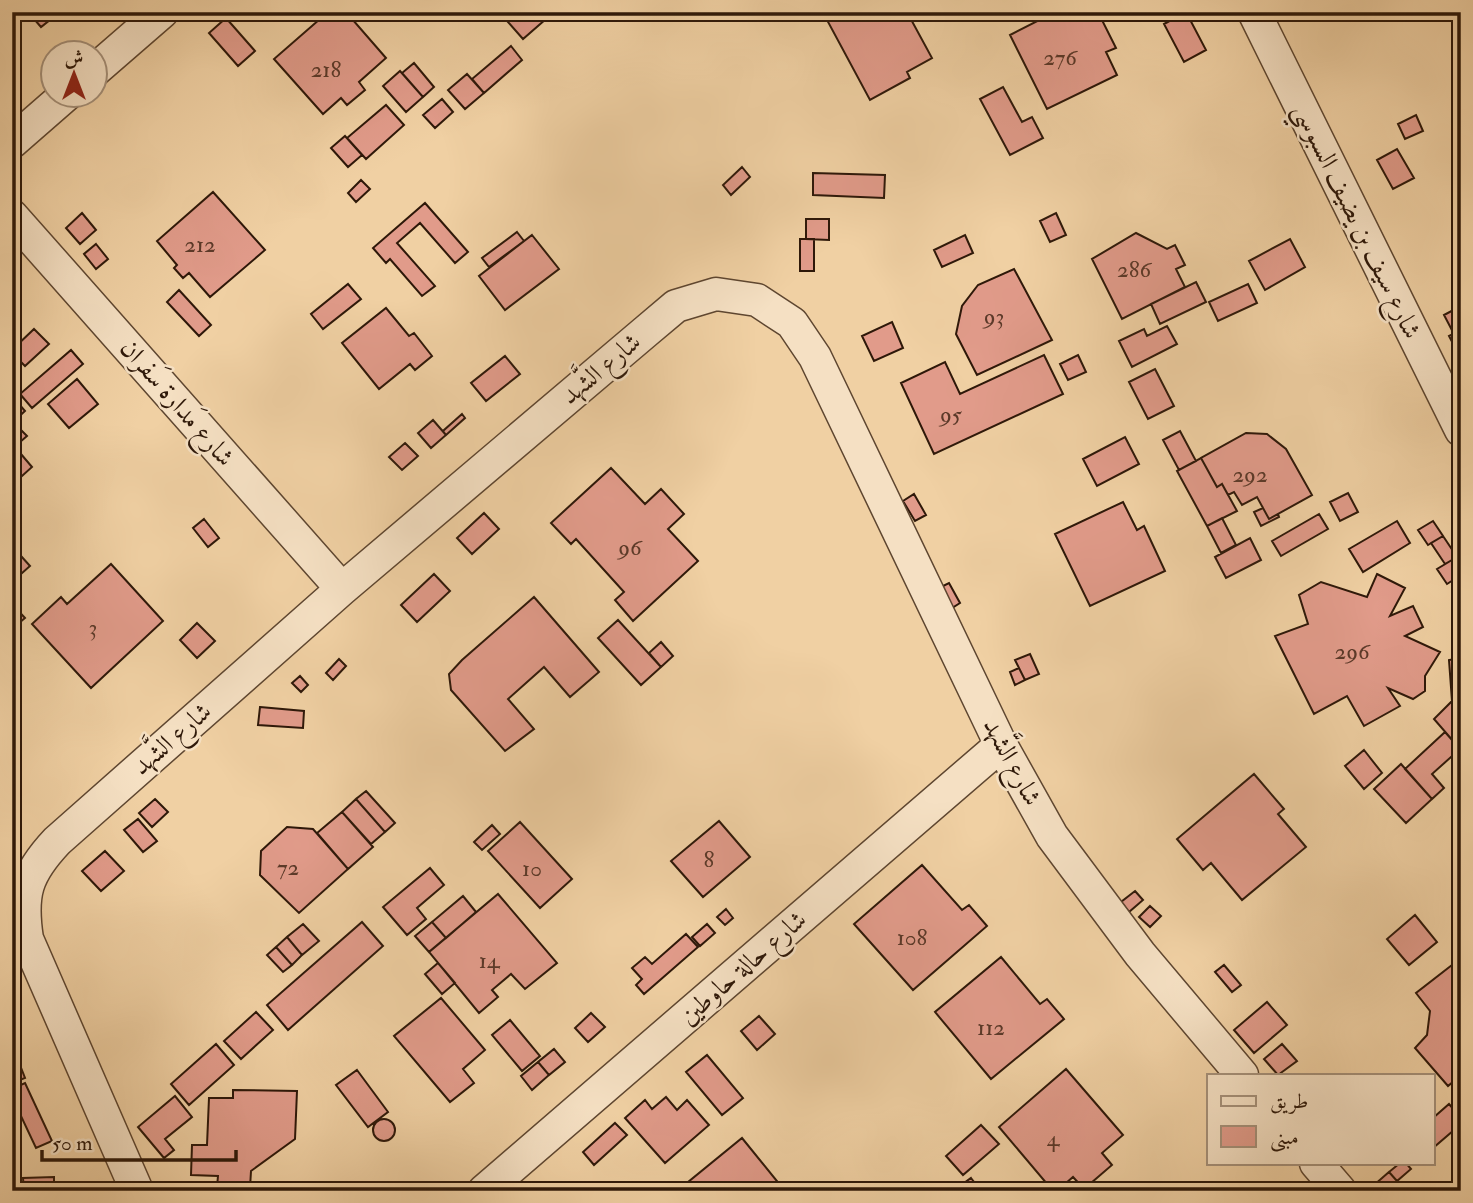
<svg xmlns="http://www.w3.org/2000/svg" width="1473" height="1203" viewBox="0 0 1473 1203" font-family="'IM FELL Double Pica',Amiri,serif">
<rect width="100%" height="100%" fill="#f0d0a3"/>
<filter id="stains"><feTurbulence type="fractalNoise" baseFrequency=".00286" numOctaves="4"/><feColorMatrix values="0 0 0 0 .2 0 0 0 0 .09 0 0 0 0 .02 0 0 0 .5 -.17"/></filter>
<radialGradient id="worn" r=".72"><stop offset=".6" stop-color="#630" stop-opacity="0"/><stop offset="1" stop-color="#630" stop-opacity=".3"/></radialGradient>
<path fill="#e19b8a" stroke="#2e1809" stroke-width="2" d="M28 12H60L41 27Z
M328 12H346L386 58 359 82 365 90 347 105 341 98 323 114 274 59Z
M507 12H554L523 39 508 22 512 18Z
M842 12H907L932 58 907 72 910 78 870 100 827 20Z
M1055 12H1085L1088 17 1098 12 1116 48 1106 52 1117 75 1047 109 1010 35Z
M1186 12 1206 50 1184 62 1164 24Z
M226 18 255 51 238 66 209 33Z
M511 46 522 60 484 93 472 79Z
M414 63 434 87 423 97 402 73Z
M400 71 423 97 406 112 383 86Z
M467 74 484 93 465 109 448 90Z
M1003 87 1022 122 1032 117 1043 138 1010 155 980 99Z
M442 99 453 112 435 128 423 115Z
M386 105 404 125 366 159 347 138Z
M1416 115 1423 131 1405 139 1398 124Z
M345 136 362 155 348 167 331 148Z
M1397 149 1414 178 1393 189 1377 160Z
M742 167 750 177 731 195 723 185Z
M813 173 885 175 884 198 813 195Z
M361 180 370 189 356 202 348 193Z
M213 192 265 250 210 297 189 273 183 278 174 268 177 265 157 241Z
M425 203 468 252 455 263 420 223 397 243 435 286 422 296 390 259 386 263 373 248Z
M82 213 96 230 80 244 66 228Z
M1056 213 1066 235 1050 242 1040 221Z
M806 219H829V240L806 239Z
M517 232 524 241 489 267 482 258Z
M1136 233 1167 249 1175 245 1185 265 1176 269 1185 287 1122 319 1092 259Z
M532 235 559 269 505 310 479 276Z
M965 235 973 253 942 267 934 250Z
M800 239H814V271H800Z
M1290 239 1305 267 1265 290 1249 261Z
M96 244 108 259 96 269 84 254Z
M1014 269 1052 340 977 375 956 334 962 306 978 285Z
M1196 282 1206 302 1160 324 1151 304Z
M348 284 361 299 323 329 311 314Z
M1248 284 1257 303 1218 321 1209 302Z
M179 290 211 325 199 336 167 302Z
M1461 306V330L1454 334 1444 315Z
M386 308 409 336 414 333 432 356 415 370 410 364 379 389 342 343Z
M892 322 903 348 874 361 862 336Z
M1167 326 1177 344 1132 367 1119 341 1144 329 1147 336Z
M34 329 49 344 25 366 12 353V350Z
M1461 330V359L1449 336Z
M71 350 83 364 32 408 20 394Z
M1044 355 1063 394 934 454 901 383 945 362 960 394Z
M1078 355 1086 372 1068 380 1060 364Z
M505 356 520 374 486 401 471 383Z
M1155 369 1174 406 1148 419 1129 382Z
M77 379 98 404 69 428 48 404Z
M12 396 25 411 13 422 12 421Z
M462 414 465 418 446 435 443 431Z
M433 420 446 435 431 448 418 433Z
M12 421 27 436 12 449Z
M1180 431 1196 461 1179 470 1163 440Z
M1246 433 1267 434 1286 449 1312 495 1269 519 1257 497 1242 505 1234 492 1228 495 1222 484 1217 487 1201 458Z
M1125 437 1139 464 1097 486 1083 459Z
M405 443 418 456 402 470 389 457Z
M15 447 32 467 12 485V449Z
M1201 458 1217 487 1222 484 1237 511 1207 526 1177 471Z
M611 468 645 504 661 489 684 514 668 529 698 561 633 621 615 600 624 592 576 539 571 544 551 523Z
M1348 493 1358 512 1340 521 1330 502Z
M914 494 926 515 915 521 903 501Z
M1123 502 1137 530 1144 526 1165 571 1090 606 1055 534Z
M1263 508 1269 519 1278 514 1279 517 1261 526 1254 512Z
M484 513 499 529 472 554 457 538Z
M1319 514 1328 529 1281 556 1272 541Z
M1222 518 1236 545 1221 553 1207 526Z
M204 519 219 538 208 547 193 528Z
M1397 521 1410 543 1363 572 1349 549Z
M1433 521 1443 536 1428 545 1418 530Z
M1443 536 1457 557 1445 564 1431 543Z
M1250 538 1261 560 1226 578 1215 557Z
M12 546 30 566 12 582Z
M1457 557 1461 563V575L1447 584 1437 569Z
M111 564 163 621 91 688 32 624 61 597 67 604Z
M434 574 450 591 417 622 401 605Z
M1377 574 1405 588 1390 616 1413 606 1423 627 1405 636 1440 652 1425 676V691L1413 699 1388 688 1400 706 1364 726 1347 696 1314 714 1275 636 1308 624 1299 595 1321 582 1367 597Z
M949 583 960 603 952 608 941 587Z
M534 597 599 672 570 697 544 667 508 699 534 729 505 751 451 690 449 674 462 660Z
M12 604 25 618 12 629Z
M618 620 661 667 641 685 598 638Z
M197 623 215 641 197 658 180 640Z
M661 642 673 656 661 667 649 653Z
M1030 654 1039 674 1025 680 1015 660Z
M1461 658V748L1460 749 1434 719 1452 701 1449 660Z
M339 659 346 666 333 680 326 673Z
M1019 668 1025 680 1015 685 1010 672Z
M300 676 308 685 301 692 292 683Z
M260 707 304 711 303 728 258 725Z
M1445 732 1460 749 1432 774 1444 788 1432 799 1405 769Z
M1364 750 1382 773 1364 789 1345 766Z
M1401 764 1432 799 1406 823 1374 789Z
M1254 774 1284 809 1278 814 1306 847 1242 900 1211 863 1203 870 1177 839Z
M366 791 395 823 385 832 356 799Z
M155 799 168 812 152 827 139 813Z
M356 799 385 832 371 844 342 812Z
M342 812 373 847 348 869 317 833Z
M138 819 157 841 143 852 124 830Z
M719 821 750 857 703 897 671 861Z
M520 822 572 879 540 908 488 851Z
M492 825 500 834 482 850 474 842Z
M287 827 313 829 348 869 299 913 260 875 261 851Z
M105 851 124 871 101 891 82 871Z
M922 865 962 910 969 905 987 926 913 990 854 924Z
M430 868 444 885 417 908 426 919 407 935 383 907Z
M1135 891 1143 900 1129 912 1121 902Z
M498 894 557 963 525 989 511 974 492 990 498 997 479 1013 429 952Z
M463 896 476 912 446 938 432 922Z
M1150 906 1161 916 1150 927 1139 917Z
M726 909 733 918 725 925 717 917Z
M1415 915 1437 942 1409 965 1387 939Z
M362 922 383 946 288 1030 267 1005Z
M432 922 446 938 429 952 415 936Z
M303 924 319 941 302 955 287 937Z
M707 924 715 933 700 946 692 937Z
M686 934 698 947 644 994 636 985 642 979 632 968 645 957 652 964Z
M287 937 302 955 292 965 276 947Z
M276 947 292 965 283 972 267 955Z
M1001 957 1040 1004 1047 999 1064 1019 991 1079 935 1012Z
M1461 958V1075L1448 1086 1415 1048 1427 1035 1430 1011 1416 993Z
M438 963 455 983 442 994 425 974Z
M1224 965 1241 985 1232 992 1215 972Z
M441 998 485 1050 463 1069 474 1083 450 1102 394 1036Z
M1267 1002 1287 1025 1254 1053 1234 1030Z
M256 1012 273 1030 241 1059 224 1041Z
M591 1013 605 1027 588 1042 575 1028Z
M759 1016 775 1034 757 1050 741 1031Z
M510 1020 540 1056 522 1071 492 1035Z
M216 1044 234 1065 189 1105 171 1084Z
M1282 1044 1297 1061 1278 1075 1264 1059Z
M554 1049 565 1062 549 1075 538 1062Z
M707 1055 743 1098 722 1115 686 1072Z
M18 1060 25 1078 12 1083V1062Z
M538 1062 549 1075 532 1090 521 1076Z
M1066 1069 1123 1135 1102 1153 1112 1165 1084 1189 1073 1177 1057 1191H1053L999 1127Z
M357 1070 388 1112 368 1127 336 1085Z
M25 1083 52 1141 36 1148 12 1097V1089Z
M233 1090 297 1091 295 1139 251 1171 250 1188 217 1187 218 1176 191 1175 192 1145H207L209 1098H233Z
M175 1096 192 1117 165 1139 174 1150 164 1158 138 1127Z
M666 1097 677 1110 687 1100 709 1125 665 1163 625 1118 645 1100 652 1109Z
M1449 1104 1461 1118V1124L1433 1148V1118Z
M373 1130a11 11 0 1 1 22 0a11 11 0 1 1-22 0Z
M615 1123 627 1135 594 1165 583 1152Z
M981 1125 999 1144 963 1175 946 1156Z
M742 1138 785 1191H685L682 1187Z
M1400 1163H1406L1411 1169 1397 1181 1389 1172Z
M1389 1172 1397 1181 1386 1191H1379L1374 1185Z
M54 1177V1191H24L23 1178Z
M971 1178 981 1191H964L960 1186Z"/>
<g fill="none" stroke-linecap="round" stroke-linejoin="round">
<defs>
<path id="street" d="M1254 12 1461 430
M94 71 162 12
M12 142 67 94
M12 216 342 589
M1316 1163 1340 1191
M137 1191 27 939C20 894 26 874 57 841L342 589 644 333 676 306 716 294 757 300 792 323 815 357 1001 745 1052 836 1140 954 1242 1075
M484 1191 1001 745"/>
</defs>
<use href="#street" stroke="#5e4630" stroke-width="35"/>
<use href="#street" stroke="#f5e0c3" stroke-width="32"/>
</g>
<g text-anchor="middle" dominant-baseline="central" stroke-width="5" stroke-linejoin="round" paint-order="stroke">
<g font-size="23" fill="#5b3929">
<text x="1060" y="57">276</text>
<text x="326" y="69">218</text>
<text x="200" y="244">212</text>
<text x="1134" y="269">286</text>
<text x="994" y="316">93</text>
<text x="951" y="414">95</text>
<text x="1250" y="474">292</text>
<text x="630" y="547">96</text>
<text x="93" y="627">3</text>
<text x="1352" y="651">296</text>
<text x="709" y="859">8</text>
<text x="288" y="867">72</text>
<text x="532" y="868">10</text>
<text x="912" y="937">108</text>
<text x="489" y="960">14</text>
<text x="991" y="1027">112</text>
<text x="1053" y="1138">4</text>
</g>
<g font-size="26" fill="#2e1809" stroke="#f5e0c3">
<text transform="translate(1357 221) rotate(64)">شارع سيف بن يضيف السبوسي</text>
<text transform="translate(601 369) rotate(-40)">شارع الشَّهد</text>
<text transform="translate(177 403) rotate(49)">شارع مَدارة سَفران</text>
<text transform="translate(172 739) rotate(-41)">شارع الشَّهد</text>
<text transform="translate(1012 762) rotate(62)">شارع الشَّهد</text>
<text transform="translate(743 968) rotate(-41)">شارع حالة حاوطين</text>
</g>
</g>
<rect width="1473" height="1203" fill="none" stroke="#f0d0a3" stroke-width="42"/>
<rect x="14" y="14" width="1445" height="1175" fill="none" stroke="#2e1809" stroke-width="3.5"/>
<rect x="21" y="21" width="1431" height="1161" fill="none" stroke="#2e1809" stroke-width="2"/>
<rect x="1207" y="1074" width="228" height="91" fill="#f5e0c3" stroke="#a59079" stroke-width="2"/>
<rect x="1221" y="1096" width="35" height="10" fill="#f5e0c3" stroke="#a59079" stroke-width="2"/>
<text x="1270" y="1108" font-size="21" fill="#2e1809">طريق</text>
<rect x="1221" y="1126" width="35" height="21" fill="#e19b8a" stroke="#a59079" stroke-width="2"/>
<text x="1270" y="1144" font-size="21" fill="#2e1809">مبنى</text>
<g transform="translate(74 74)"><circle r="33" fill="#f5e0c3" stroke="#a59079" stroke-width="2"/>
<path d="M0-5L12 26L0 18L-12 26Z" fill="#8f2418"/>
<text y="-10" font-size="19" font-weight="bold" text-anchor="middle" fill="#2e1809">ش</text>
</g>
<path d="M42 1150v10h194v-10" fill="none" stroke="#2e1809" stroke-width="3.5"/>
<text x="52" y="1150" font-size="21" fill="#2e1809" stroke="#f5e0c3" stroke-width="5" paint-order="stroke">50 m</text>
<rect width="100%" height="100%" filter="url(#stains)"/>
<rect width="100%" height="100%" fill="url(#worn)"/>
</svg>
